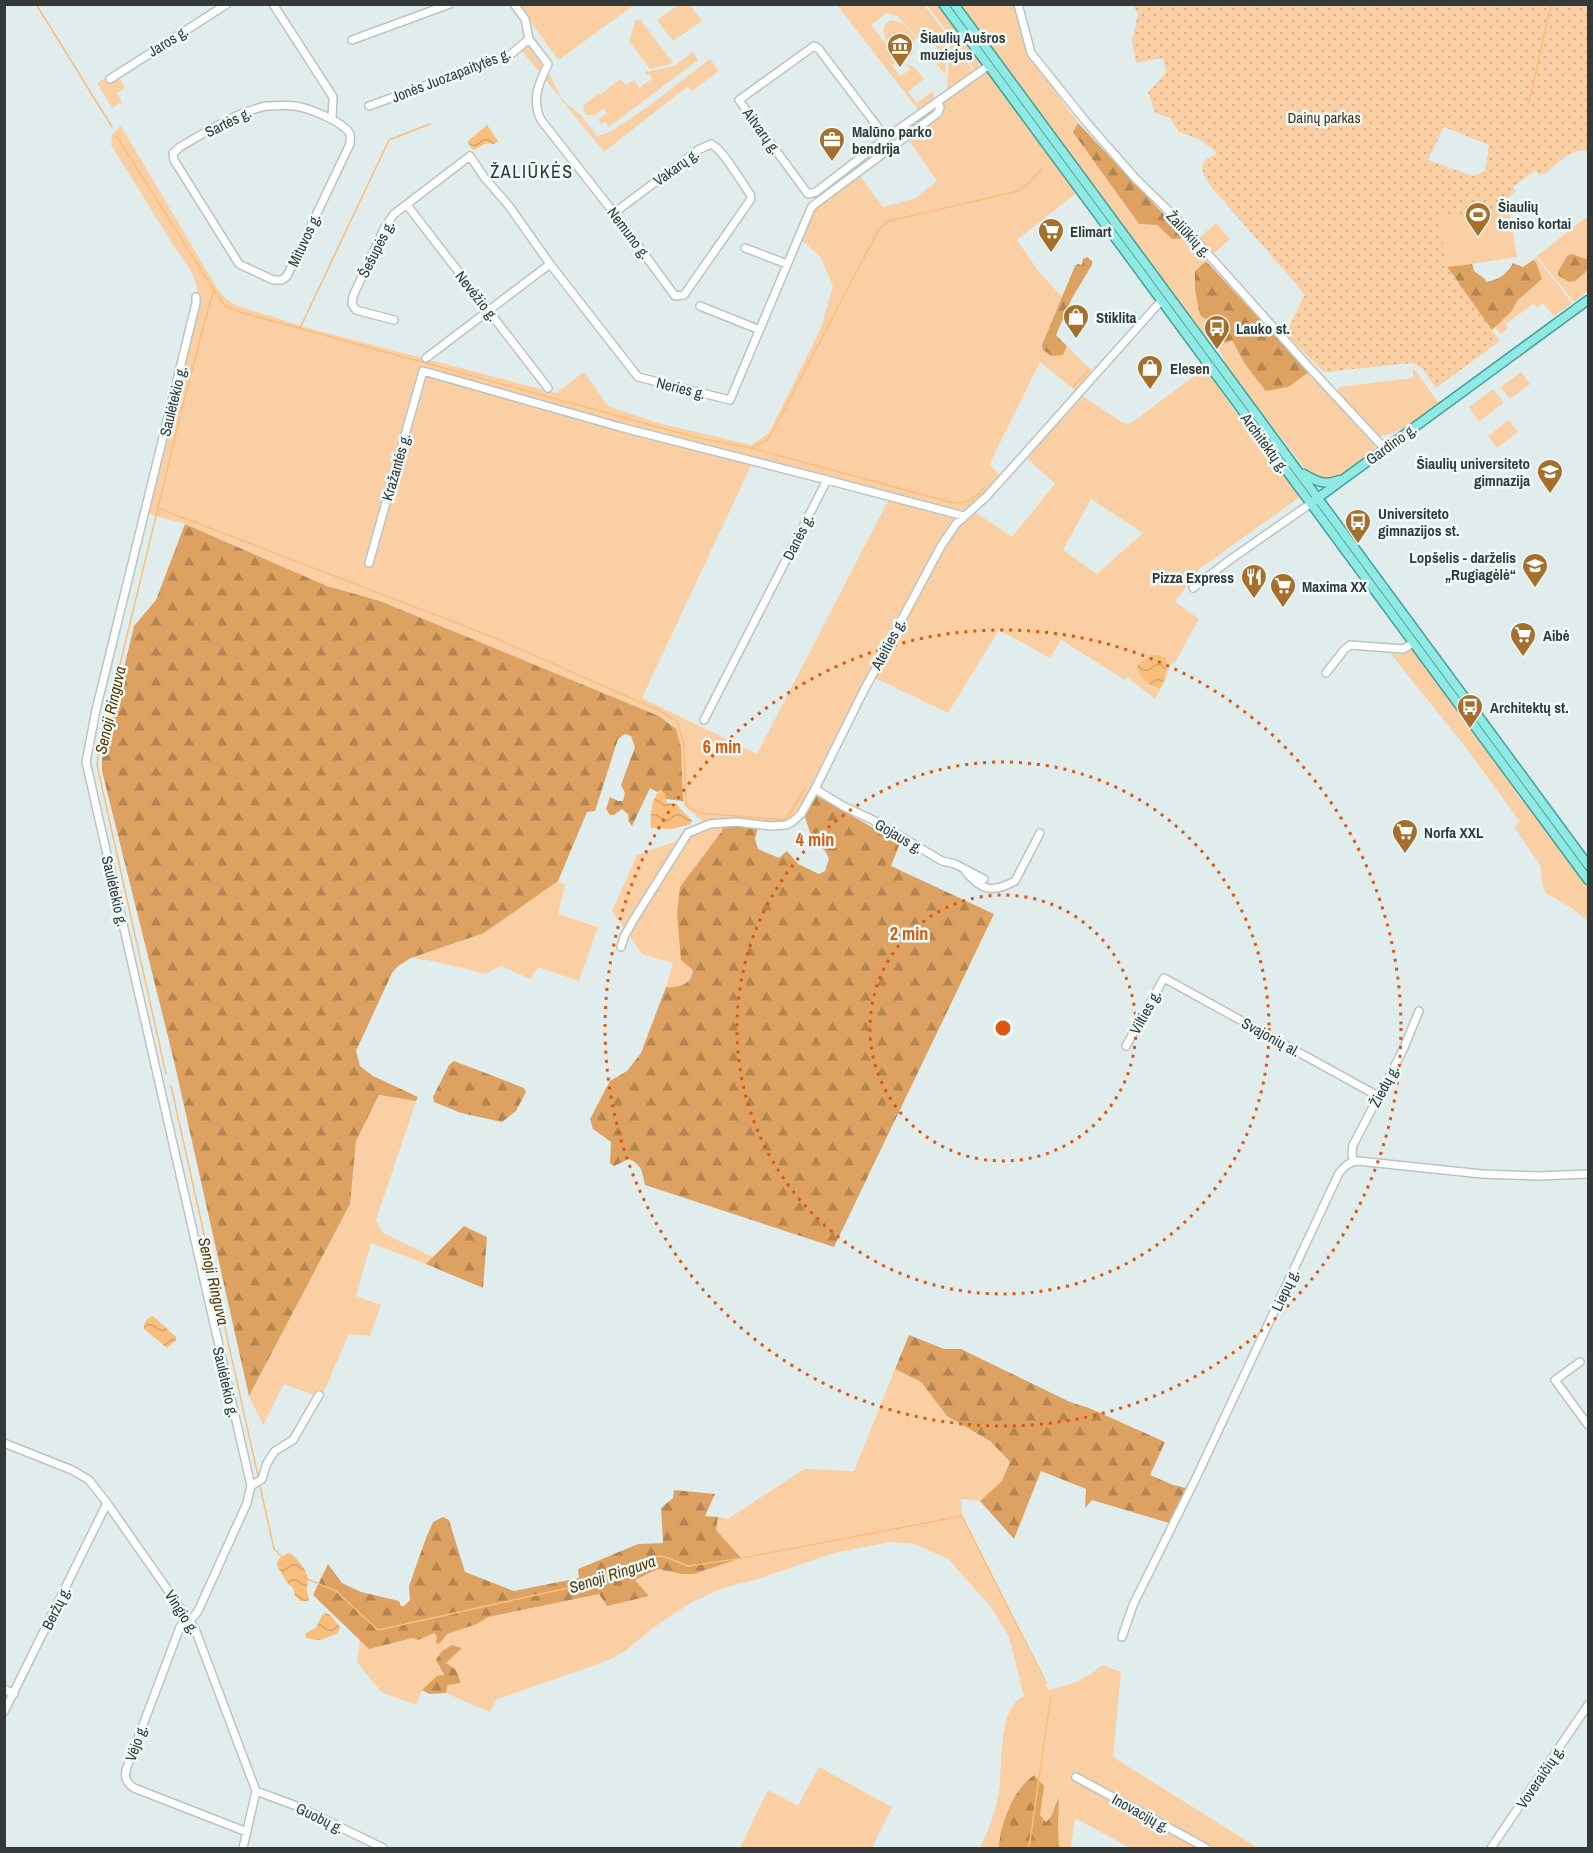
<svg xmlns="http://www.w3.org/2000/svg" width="1593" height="1853" viewBox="0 0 1593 1853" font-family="'Archivo Narrow',sans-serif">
<defs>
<pattern id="forest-firs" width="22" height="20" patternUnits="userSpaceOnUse" patternTransform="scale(1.5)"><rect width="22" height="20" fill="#dda261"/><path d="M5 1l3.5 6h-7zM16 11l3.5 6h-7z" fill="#b48551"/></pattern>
<pattern id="park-dots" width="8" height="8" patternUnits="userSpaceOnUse" patternTransform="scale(1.5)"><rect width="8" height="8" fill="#facfa3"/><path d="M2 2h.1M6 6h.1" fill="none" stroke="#d7b28d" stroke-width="1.8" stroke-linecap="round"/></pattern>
<pattern id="water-waves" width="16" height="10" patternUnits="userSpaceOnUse" patternTransform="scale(1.5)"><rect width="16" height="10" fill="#f9bd7c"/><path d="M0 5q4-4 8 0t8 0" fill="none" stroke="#d6a36c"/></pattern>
</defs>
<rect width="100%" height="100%" fill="#e1edec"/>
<path fill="#facfa3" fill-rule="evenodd" d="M518 5H634L560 59 557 58Z
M690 5 702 21 673 41 657 20 678 5Z
M837 5H924L948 36 945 75 932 58 937 51 935 42 928 36 917 38 898 16 887 13 871 25 897 58 898 60 892 65 900 76 910 70 906 64H908L916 69 924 79 908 92 917 103 933 91 935 99 919 111Z
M927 5H938L979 61V67L975 70Z
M961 5H1014L1028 53 1078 123 1074 132 1139 224 1157 225 1172 239 1186 238 1206 261 1195 271 1200 315 1232 339 1245 364 1288 387 1309 372 1375 446 1373 453 1333 480 1328 481 1308 472 1228 369 1219 349 1203 333 1170 291Z
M636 19 638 21 640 19 673 63 650 69 629 41Z
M893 20 904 24 916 39 911 45 913 53 906 59C893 52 882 42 884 26L889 21Z
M950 40 974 71 947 91Z
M528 46 551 77 560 96 568 105 580 114 597 136C613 137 692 72 710 59L719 71 692 91 688 86 604 152 522 51Z
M693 52 698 60 609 127 605 122 601 124 598 119 607 113 604 108 595 115H587L583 110 584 105 599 93 600 95 619 80 623 81 626 85 634 80 639 88 652 79 649 74 647 75 645 72 674 66Z
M983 72H988L1076 193 1017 240 1039 272 1062 297 1042 345 1063 355 1067 346 1092 371 1076 391 1040 362 989 465 1002 477C989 490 976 509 957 511L755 457 642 698 757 754 889 499 956 518 954 522 943 535 906 603 801 805 790 820 777 823 748 821 704 823 685 806 683 801 681 747 670 723 659 716 380 601 327 586 185 524 148 514 198 296C197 277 186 263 175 248L111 145 112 134 121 126 217 288 227 300 238 306 304 327 556 393 584 372 608 406 654 422 751 445 769 433 821 328 833 286 820 256 800 239 814 209 825 199 860 176 883 207 914 199 937 181 908 139 944 111 943 100Z
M107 77H119L125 88 117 93 122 102 112 108 97 83Z
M1509 208 1517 257 1447 268 1333 372H1324L1286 334 1305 295 1297 286 1439 218Z
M1588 216V258L1586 259 1572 255 1586 273 1588 270V291L1574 302 1537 256Z
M1216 223 1230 239 1213 254 1199 238Z
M1535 258H1537L1572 303 1554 316 1543 303 1537 308 1533 304 1506 324 1508 328 1501 334 1495 327 1511 312 1518 300 1542 279 1536 262 1533 260Z
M1206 368 1232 408 1242 417 1300 497 1198 570 1175 602 1199 619 1174 664 1171 663 1165 681 1155 699 1127 677 1125 680 1061 640 1050 658 999 630 948 713 873 677 954 530 975 512 1012 537 1055 484 1027 458 1081 395 1125 424 1131 423 1201 371ZM1091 499 1143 533 1097 574 1063 550ZM1150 655 1166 672 1162 684 1156 688 1146 682 1137 666Z
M1413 370 1416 371 1439 404C1428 412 1396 437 1383 435L1379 438 1337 392 1339 387 1413 378Z
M1521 372 1530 384 1510 399 1501 387Z
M1493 389 1503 401V403L1480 421 1478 420 1469 407Z
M1509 420 1518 432 1497 448 1488 436Z
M1410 650H1414L1500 767 1520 799 1531 809 1588 887V921L1573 909 1546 893 1543 887 1540 865 1514 827 1520 822 1467 749 1390 653 1399 655Z
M722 825 692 975C685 986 679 988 666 987L673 963 642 954 612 911 637 855Z
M558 881 565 885 558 914 598 927 579 981 538 967 530 979 501 966 486 974 433 961 411 958 484 933Z
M379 1095 416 1101 376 1220 383 1233 433 1257 426 1264 371 1243 356 1296 381 1305 370 1336 349 1334 321 1398 284 1384 263 1425 249 1396 350 1204 356 1141Z
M895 1369 921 1382 947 1416 990 1441 1010 1463 1002 1481 980 1501 961 1499 962 1516 1048 1690C1071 1684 1084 1682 1102 1665L1121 1672 1113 1757 1258 1848H1130L1075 1818 1071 1848H1059L1058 1823V1799C1051 1806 1057 1813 1047 1822L1040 1815 1044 1786 999 1838V1848H980C988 1831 996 1811 999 1791 1003 1767 997 1708 1024 1696L1009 1637 991 1607 948 1559 915 1544 890 1542 834 1553 755 1580 723 1588 692 1602 654 1627 624 1652 604 1662 497 1699 490 1712 446 1693 448 1685 446 1663 461 1648 452 1645 438 1666 444 1675C427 1684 423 1686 416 1705L381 1692 357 1662 360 1640 370 1649 413 1638 418 1640 434 1632 437 1636C455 1632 472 1626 488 1617L599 1593 649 1596 635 1580 659 1569 682 1574 741 1558 716 1530 718 1517 728 1519 804 1469 854 1471Z
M819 1767 892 1807 872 1848H740L768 1790 798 1806Z"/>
<path fill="url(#forest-firs)" d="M1078 123 1186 238 1172 239 1157 225 1139 224 1073 132Z
M1572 254 1586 259 1588 258V270L1575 281 1569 282 1559 276 1558 272 1567 256Z
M1087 257 1092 261V265L1072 298 1056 335 1067 346 1063 355 1052 356 1043 350 1042 345 1075 266 1078 264 1082 265 1083 259Z
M1533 260 1536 262 1542 279 1518 300 1511 312 1493 329 1469 343 1459 283 1447 267 1472 264 1474 271 1485 279 1486 282C1499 280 1507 274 1513 263L1523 267Z
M1206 261 1309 372 1288 387 1266 391 1245 364 1232 340 1226 343 1223 341 1221 330 1200 315 1195 290V271Z
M185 524 327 586 380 601 659 716 676 729 681 747 683 801 666 799 665 794 661 790 657 792 650 788 632 826 629 822 628 814 622 809 614 815H610L606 809 610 797 618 801H623L625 793 621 785 635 747 631 736 625 734 618 739 595 811 587 812 558 881 484 933 411 958 398 966 392 973 356 1051 360 1066 373 1076 418 1097 416 1101 379 1095 356 1141 350 1204 249 1396 174 1061 102 771V759L134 626 156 600Z
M815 795 900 843 891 866 994 914 834 1247 645 1185C642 1171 642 1165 629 1159L614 1166 610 1163 611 1142 593 1129 590 1119 610 1081 627 1071 641 1053 666 987C679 988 691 985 693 970L681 960 677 914 680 887 722 831V825L758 828 755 839 758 849 779 858 787 851 798 864 819 874 825 871 829 859 825 851 811 836 805 817Z
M454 1061 524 1088 526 1092 516 1111 502 1122 461 1113 434 1102 433 1097 449 1065Z
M464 1226 487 1237 483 1288 426 1264Z
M909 1335 944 1349H961L1070 1402 1089 1408 1165 1442 1150 1475 1173 1485 1186 1488 1169 1523 1092 1500 1085 1508 1086 1489 1041 1471 1014 1539 980 1501 1002 1481 1010 1462 990 1441 947 1416 921 1382 895 1369Z
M674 1490 715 1494 705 1516 718 1517 716 1530 741 1558 694 1574H682L658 1569 635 1580 649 1596 607 1606 599 1594 488 1617 477 1624 447 1634 440 1643 436 1644 437 1636 434 1633 418 1640 413 1638 369 1649 313 1595 328 1564 342 1583 361 1592 399 1601 401 1606H404L410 1600 409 1586 426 1538 433 1522 443 1517 449 1520 465 1572 514 1591 579 1578 578 1569 638 1544 663 1543 661 1508 673 1498Z
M452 1645 462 1648C456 1653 452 1658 446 1663L456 1670 461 1683 448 1685 446 1693 429 1694 422 1690 437 1676 444 1675 436 1660 442 1651Z
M1034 1775 1044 1786 1040 1815 1046 1822C1056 1814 1052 1807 1059 1798L1058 1823 1059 1848H999C999 1830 1009 1804 1020 1789 1024 1784 1029 1779 1034 1775Z"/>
<path fill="url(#park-dots)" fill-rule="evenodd" d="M1133 5H1588V151C1571 147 1557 165 1544 174L1539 175 1536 170 1513 187 1516 191 1506 199 1509 208 1439 218 1447 267 1500 341 1436 388 1422 368 1412 363 1324 372 1286 334 1305 294 1212 188 1203 173 1202 166 1206 159 1216 155V152L1199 139 1179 132 1170 118 1155 113 1148 92 1166 73 1163 58 1136 63 1132 41 1138 14ZM1444 127 1489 145 1485 171 1473 176 1428 160Z"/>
<path fill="url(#water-waves)" d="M487 125 498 141 494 144 487 143 474 150 469 145 468 141Z
M1150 655H1157L1165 657C1169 667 1165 680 1160 688 1149 687 1139 677 1137 666Z
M661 790 665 794 667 803 677 804C680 811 688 814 692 821L691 824 672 829 651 828C650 815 651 798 661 790Z
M153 1316 176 1337V1340L167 1348 144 1329C143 1323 147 1318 153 1316Z
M289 1553C297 1557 308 1571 308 1580 307 1591 306 1588 309 1599L308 1601H301L295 1596 293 1588 288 1584 277 1566V1562L281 1557Z
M326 1613 330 1615 340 1627 337 1634 319 1640 305 1638 306 1633 316 1628 322 1615Z"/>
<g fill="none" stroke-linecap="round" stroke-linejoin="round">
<path stroke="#f9bd7c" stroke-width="1.5" d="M36 4 112 127
M1529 103 1551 4
M117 137 214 290 225 306 240 312 698 438 751 448 953 503C968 503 974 499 984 488
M300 328 389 140 430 124
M1073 387 1089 370
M181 412 213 291
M753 447 767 440 773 431 879 229 889 221 1018 191 1027 185 1043 168
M158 508 495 638 660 711 677 721 684 744 686 803 688 807 699 813 784 820 788 817 805 788
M166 1074 97 765 98 755 180 417
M171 1086 258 1476
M260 1486 274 1549 281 1556
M307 1579 336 1591 378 1630 582 1585 652 1557 661 1556 668 1558 688 1566 737 1559 962 1516 1046 1683
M1029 1848 1051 1695"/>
<defs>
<path id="minor" d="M273 4 333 97 332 119
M514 4 525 19 529 39 548 64C539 83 531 99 541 120L614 213 675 296 684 295 751 199 750 194C741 182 723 149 711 144L698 150 614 213
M1018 4 1031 53 1087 123 1136 179 1174 216 1308 366 1385 449
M352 40 450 4
M110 79 227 4
M266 106C276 106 286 105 295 106 309 108 344 122 350 134 351 138 350 140 350 144L287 276 282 280H273L239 264 174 160 173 153 180 147C208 131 235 113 266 106Z
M369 106 510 55 529 39
M886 138 818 48 814 46 739 100 808 194 816 192 886 138 988 66
M407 205 548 388
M745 248 787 264
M196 297V303L96 710 86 762 251 1486
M700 306 760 330
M394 320 356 310 352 304 353 296 385 227 394 214 470 156 484 177 509 206 550 264 638 377 730 400 811 208 815 204 938 113 940 107 937 102
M426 358 550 264
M369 563 423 371 620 427 827 480
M1193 588 1231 559 1310 504
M1326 673 1344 650 1350 645 1403 649 1413 643
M704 720 827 480 964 516
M815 789 843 806 875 821 942 861 955 864 984 879
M966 872C982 891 993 893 1015 881L1040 833
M621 947 624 937 634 919 688 833 710 824 736 822 771 826 786 825 792 822 801 814 815 789 861 696 941 546 956 524 986 497 1161 301
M1126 1046 1164 978 1378 1096
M1353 1161 1352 1152 1353 1145 1403 1050 1419 1011
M1580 1362 1555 1380 1588 1425
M4 1443 72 1470 89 1480 107 1503 195 1629 256 1791 243 1848
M251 1486 262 1479 267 1463 275 1451 293 1440 319 1395
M187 1617 180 1627 127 1767C124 1776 125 1782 134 1788L247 1832
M190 1621 198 1611 247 1503 251 1486
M1122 1637 1133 1605 1196 1478 1339 1173C1345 1166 1349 1162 1358 1161L1482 1174 1538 1176 1588 1174
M4 1689 14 1694
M4 1712 107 1503
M1076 1777 1206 1848
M256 1791 299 1807 383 1848
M1491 1848 1588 1705"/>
<path id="major" d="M943 4 1588 880
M954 4 1588 865
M1304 474C1316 481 1324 486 1339 480
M1315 500 1588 300"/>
</defs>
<use href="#minor" stroke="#b9c5c3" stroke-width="10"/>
<use href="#major" stroke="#40a19b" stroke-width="11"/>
<use href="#minor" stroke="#fff" stroke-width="7"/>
<use href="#major" stroke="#91e9e3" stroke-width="8"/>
</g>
<g fill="none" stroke="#df570e" stroke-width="3" stroke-dasharray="3 6">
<circle cx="1003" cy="1028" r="133"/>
<circle cx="1003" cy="1028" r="266"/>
<circle cx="1003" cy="1028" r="398"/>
</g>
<defs>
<symbol id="museum-pin" viewBox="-11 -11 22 30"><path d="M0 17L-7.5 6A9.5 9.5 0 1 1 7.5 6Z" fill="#a66f2b" stroke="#eefbf9"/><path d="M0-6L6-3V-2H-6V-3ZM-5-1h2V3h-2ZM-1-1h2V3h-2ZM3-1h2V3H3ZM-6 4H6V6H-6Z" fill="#fff"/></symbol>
<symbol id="office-pin" viewBox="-11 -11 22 30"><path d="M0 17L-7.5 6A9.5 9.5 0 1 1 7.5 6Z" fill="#a66f2b" stroke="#eefbf9"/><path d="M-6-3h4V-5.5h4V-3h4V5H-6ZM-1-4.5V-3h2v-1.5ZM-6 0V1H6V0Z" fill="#fff"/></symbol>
<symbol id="stadium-pin" viewBox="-11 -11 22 30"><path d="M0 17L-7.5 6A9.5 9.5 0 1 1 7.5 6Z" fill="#a66f2b" stroke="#eefbf9"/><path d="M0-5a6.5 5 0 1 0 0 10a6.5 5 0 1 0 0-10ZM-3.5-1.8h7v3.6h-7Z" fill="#fff"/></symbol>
<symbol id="supermarket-pin" viewBox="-11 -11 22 30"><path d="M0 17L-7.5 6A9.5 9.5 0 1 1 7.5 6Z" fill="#a66f2b" stroke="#eefbf9"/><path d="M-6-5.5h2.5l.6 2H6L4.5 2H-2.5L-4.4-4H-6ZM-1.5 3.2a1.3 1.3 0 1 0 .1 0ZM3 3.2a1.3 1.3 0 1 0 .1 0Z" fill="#fff"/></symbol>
<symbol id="shop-pin" viewBox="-11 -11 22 30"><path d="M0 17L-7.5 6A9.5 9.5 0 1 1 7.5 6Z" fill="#a66f2b" stroke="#eefbf9"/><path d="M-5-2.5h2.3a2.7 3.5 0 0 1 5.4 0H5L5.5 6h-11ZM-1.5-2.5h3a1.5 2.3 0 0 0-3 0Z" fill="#fff"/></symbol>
<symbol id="bus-pin" viewBox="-11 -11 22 30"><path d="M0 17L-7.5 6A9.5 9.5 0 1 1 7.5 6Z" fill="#a66f2b" stroke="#eefbf9"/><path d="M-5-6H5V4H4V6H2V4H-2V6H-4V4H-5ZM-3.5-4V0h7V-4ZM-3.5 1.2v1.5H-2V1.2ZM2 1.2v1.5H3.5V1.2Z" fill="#fff"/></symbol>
<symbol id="school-pin" viewBox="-11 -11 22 30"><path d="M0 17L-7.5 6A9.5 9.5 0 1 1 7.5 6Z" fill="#a66f2b" stroke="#eefbf9"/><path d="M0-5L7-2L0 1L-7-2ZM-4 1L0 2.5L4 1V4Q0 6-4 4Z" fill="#fff"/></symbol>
<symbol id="restaurant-pin" viewBox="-11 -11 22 30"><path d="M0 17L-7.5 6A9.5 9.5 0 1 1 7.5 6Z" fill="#a66f2b" stroke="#eefbf9"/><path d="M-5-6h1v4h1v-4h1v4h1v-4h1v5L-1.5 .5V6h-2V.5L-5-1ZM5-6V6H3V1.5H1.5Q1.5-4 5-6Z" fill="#fff"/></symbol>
</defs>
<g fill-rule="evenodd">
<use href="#museum-pin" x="885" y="31" width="30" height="40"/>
<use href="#office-pin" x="817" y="125" width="30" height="40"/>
<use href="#stadium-pin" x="1463" y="200" width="30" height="40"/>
<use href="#supermarket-pin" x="1036" y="216" width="30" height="40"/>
<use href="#shop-pin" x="1061" y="302" width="30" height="40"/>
<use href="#bus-pin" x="1202" y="313" width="30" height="40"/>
<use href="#shop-pin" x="1135" y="353" width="30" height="40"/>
<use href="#school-pin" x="1535" y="457" width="30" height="40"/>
<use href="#bus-pin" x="1343" y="507" width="30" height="40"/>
<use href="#school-pin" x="1520" y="551" width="30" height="40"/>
<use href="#restaurant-pin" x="1239" y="562" width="30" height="40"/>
<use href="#supermarket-pin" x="1268" y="571" width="30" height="40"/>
<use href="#supermarket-pin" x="1508" y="620" width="30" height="40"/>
<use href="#bus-pin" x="1455" y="692" width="30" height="40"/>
<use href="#supermarket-pin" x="1390" y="817" width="30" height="40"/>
</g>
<g text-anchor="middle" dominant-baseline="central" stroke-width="5" stroke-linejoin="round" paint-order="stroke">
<g font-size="15" font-weight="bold" fill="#333838" stroke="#eefbf9" text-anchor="start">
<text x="920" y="37">Šiaulių Aušros<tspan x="920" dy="17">muziejus</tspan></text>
<text x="852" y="131">Malūno parko<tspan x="852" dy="17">bendrija</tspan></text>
<text x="1498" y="206">Šiaulių<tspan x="1498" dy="17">teniso kortai</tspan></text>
<text x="1070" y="231">Elimart</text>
<text x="1096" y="317">Stiklita</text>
<text x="1236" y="328">Lauko st.</text>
<text x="1170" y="368">Elesen</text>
<text x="1530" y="463" text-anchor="end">Šiaulių universiteto<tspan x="1530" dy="17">gimnazija</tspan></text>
<text x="1378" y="513">Universiteto<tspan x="1378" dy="17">gimnazijos st.</tspan></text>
<text x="1516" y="557" text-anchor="end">Lopšelis - darželis<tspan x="1516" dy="17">„Rugiagėlė“</tspan></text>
<text x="1234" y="577" text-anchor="end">Pizza Express</text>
<text x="1302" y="586">Maxima XX</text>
<text x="1543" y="635">Aibė</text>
<text x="1490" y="707">Architektų st.</text>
<text x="1424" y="832">Norfa XXL</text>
</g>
<g font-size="15" fill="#333838" stroke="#eefbf9">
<text transform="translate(168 41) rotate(-32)">Jaros g.</text>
<text transform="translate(451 75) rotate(-21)">Jonės Juozapaitytės g.</text>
<text transform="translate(228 122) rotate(-26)">Sartės g.</text>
<text transform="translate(762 131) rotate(54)">Aitvarų g.</text>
<text transform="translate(676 167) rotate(-36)">Vakarų g.</text>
<text transform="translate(629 233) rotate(53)">Nemuno g.</text>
<text transform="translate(1189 234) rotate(47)">Žaliūkių g.</text>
<text transform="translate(304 240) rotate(-65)">Mituvos g.</text>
<text transform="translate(376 249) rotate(-63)">Šešupės g.</text>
<text transform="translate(477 296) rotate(52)">Nevėžio g.</text>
<text transform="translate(681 388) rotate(14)">Neries g.</text>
<text transform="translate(173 401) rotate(-76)">Saulėtekio g.</text>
<text transform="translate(1265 443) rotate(54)">Architektų g.</text>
<text transform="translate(1391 444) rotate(-36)">Gardino g.</text>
<text transform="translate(396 467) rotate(-74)">Kražantės g.</text>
<text transform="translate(798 537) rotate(-63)">Danės g.</text>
<text transform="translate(888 644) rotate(-62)">Ateities g.</text>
<text transform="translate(899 836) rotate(31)">Gojaus g.</text>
<text transform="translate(115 891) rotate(77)">Saulėtekio g.</text>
<text transform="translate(1145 1012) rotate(-61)">Vilties g.</text>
<text transform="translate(1271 1037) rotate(29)">Svajonių al.</text>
<text transform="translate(1384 1086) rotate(-62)">Žiedų g.</text>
<text transform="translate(1285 1290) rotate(-65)">Liepų g.</text>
<text transform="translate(226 1382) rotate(77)">Saulėtekio g.</text>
<text transform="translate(56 1608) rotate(-64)">Beržų g.</text>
<text transform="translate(182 1612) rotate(57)">Vingio g.</text>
<text transform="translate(136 1743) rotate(-70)">Vėjo g.</text>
<text transform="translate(1540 1777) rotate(-56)">Voveraičių g.</text>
<text transform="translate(1141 1813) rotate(29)">Inovacijų g.</text>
<text transform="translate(320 1818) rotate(26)">Guobų g.</text>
</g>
<g font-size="15" fill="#4b3216" stroke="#eefbf9">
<text x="1324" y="117">Dainų parkas</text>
</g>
<g font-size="16" font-style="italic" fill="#5c3600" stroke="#eefbf9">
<text transform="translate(110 710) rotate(-77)">Senoji Ringuva</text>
<text transform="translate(214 1281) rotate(77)">Senoji Ringuva</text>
<text transform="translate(612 1574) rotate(-18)">Senoji Ringuva</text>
</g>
<g font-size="18" letter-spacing="1.5" fill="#2d3635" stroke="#eefbf9">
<text x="532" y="171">ŽALIŪKĖS</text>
</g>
</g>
<circle cx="1003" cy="1028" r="9" fill="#df570e" stroke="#eefbf9" stroke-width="3"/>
<g font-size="18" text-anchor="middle" font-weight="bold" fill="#df570e" stroke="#eefbf9" stroke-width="5" stroke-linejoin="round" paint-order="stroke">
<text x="722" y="753">6 min</text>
<text x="815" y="846">4 min</text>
<text x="909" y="940">2 min</text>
</g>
<rect width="1593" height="1853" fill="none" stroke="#333838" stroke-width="12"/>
</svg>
